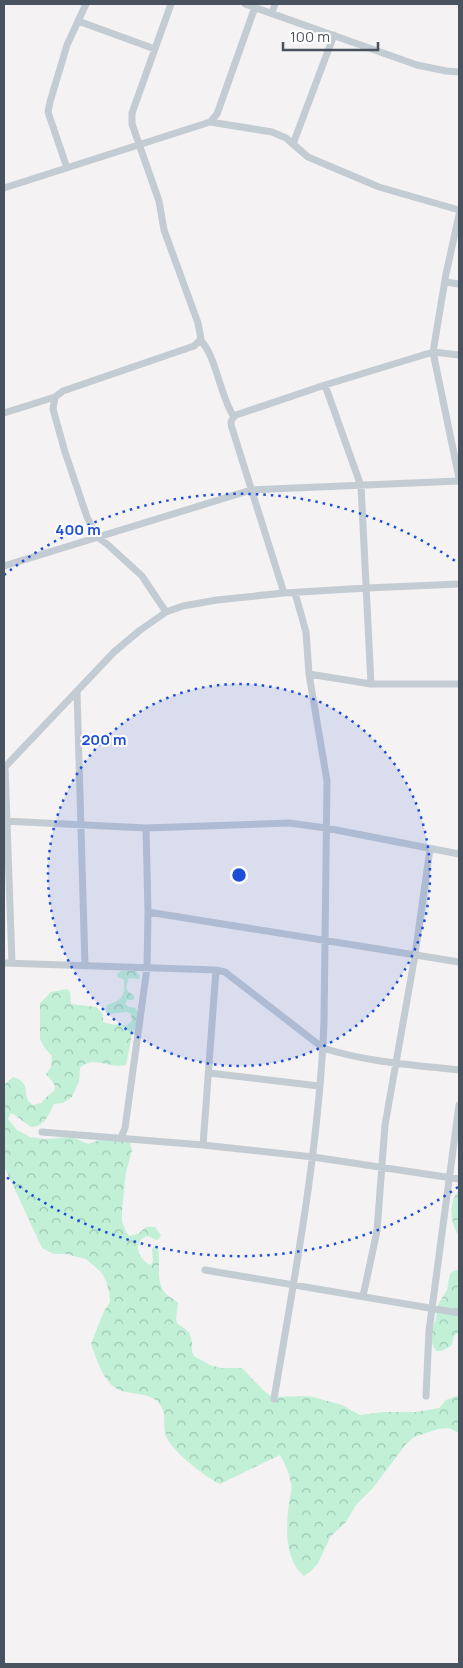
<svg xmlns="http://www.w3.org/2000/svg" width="463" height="1668" viewBox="0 0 463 1668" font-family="Manrope,sans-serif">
<defs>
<pattern id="forest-crowns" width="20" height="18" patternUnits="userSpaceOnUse" patternTransform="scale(1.25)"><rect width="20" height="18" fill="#c1f0d7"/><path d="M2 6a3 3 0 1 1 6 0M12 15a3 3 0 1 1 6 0" fill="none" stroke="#9fc5b2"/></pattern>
</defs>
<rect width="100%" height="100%" fill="#f4f2f2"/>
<path fill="url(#forest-crowns)" d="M121 971H136L140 976 139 979 129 978C125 989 125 990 134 996V999L132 1000H127L125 1004 129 1007 136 1008 138 1015V1022L132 1034 126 1065C110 1069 92 1055 80 1068L79 1081 72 1097 63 1103 54 1104C48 1115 45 1127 31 1127L12 1113 10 1114 8 1119 17 1130 30 1137 45 1139 71 1137 89 1144 111 1135 129 1139 132 1150 126 1172 122 1210V1221L126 1232 129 1236 138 1234C146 1228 143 1226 155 1227L161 1235 159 1239 156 1240 148 1236C131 1240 138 1261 151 1265L153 1261 152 1249 157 1244C162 1259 155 1277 163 1290 166 1296 173 1298 178 1303L176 1319 177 1323 189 1332 192 1342V1352L194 1356 210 1365 221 1368H242L264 1391 272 1397 304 1396 313 1397 342 1405 360 1415 383 1412H416L439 1408 446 1400 459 1395V1433L449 1428 438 1429 414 1437 406 1444 373 1488 356 1505 346 1522 331 1536 318 1563 311 1571 304 1576C284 1559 286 1527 289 1503 290 1497 292 1491 291 1484 290 1474 285 1464 280 1455L220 1484C205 1477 167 1448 165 1432 163 1421 167 1414 159 1403 150 1392 130 1395 119 1390 103 1382 97 1360 91 1344L104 1311 110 1302 109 1291 106 1281 101 1272 86 1259 66 1254H54L42 1248 4 1166V1085L13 1077C34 1084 19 1096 33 1105L41 1103C53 1088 63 1093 46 1074L51 1067 52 1056 44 1047 40 1039V1003L51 992 67 989 70 992 71 1004 96 1007 103 1014V1022C106 1024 121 1025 126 1026L132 1021 131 1014 127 1012 107 1014 106 1012 107 1005C122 1000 125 997 124 980L118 977 117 974Z
M459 1190V1236C450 1223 448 1202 459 1190Z
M458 1270 459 1332 454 1336 451 1346 442 1351H436L429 1337 436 1318 438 1305 447 1290 450 1274 453 1271Z"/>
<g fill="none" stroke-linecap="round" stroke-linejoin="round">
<path stroke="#c3cbd3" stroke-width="7" d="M245 4 417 65 446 71 459 72
M272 13 275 4
M78 21 155 49
M210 122 272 132 286 138 308 157 379 187 459 210
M293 144 334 35
M67 168 48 112 50 102 67 45 86 4
M4 188 210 122 217 114 255 7
M459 215 446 274 433 352 459 478
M445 282 459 284
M200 340C216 354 220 397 234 417
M325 385 361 486 371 684
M55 397 53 409 65 452 87 517 97 537 107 544 142 576 166 612
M4 413 55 397 63 391 194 346 201 339 198 323 164 230 159 201 132 124V113L171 4
M4 566 251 490 459 481
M284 593 232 428C230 422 231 419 236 415L325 385 433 352 459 355
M309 674 371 684H459
M77 692 85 966
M5 766 12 963
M4 768 114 652 139 631 166 612 183 606 217 600 284 593 367 588 459 584
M4 821 146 828 289 823 326 828 459 854
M148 912 459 962
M4 963 216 970 225 972 323 1048C366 1062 414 1065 459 1070
M209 1073 319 1086
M42 1132 203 1145 313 1157 459 1179
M121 1138 125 1128 147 968 148 912 146 828
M203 1145 216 970
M205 1270 459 1313
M363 1296 377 1231 385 1125 415 955 430 849
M426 1396 429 1331 459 1105
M274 1399C295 1274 319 1149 324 1022L327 781 309 674 306 632 295 593"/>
</g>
<circle cx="239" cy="875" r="191" fill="#1d4ed8" fill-opacity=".12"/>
<g fill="none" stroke="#1d4ed8" stroke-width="2.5" stroke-dasharray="2.5 5">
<circle cx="239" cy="875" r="191"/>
<path d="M458 1187A381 381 0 0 1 4 1175M4 575A381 381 0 0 1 458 563"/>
</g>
<circle cx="239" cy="875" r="8" fill="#1d4ed8" stroke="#fff" stroke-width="2.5"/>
<g font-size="15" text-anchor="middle" font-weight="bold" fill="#1d4ed8" stroke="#fff" stroke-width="4" stroke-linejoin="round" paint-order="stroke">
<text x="78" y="535">400 m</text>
<text x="104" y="745">200 m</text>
</g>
<rect width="463" height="1668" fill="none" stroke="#495360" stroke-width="10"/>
<path d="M283 42v8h95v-8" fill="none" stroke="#495360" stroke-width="2.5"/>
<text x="290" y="42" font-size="15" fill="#495360" stroke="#ffffff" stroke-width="4" paint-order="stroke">100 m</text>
</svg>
